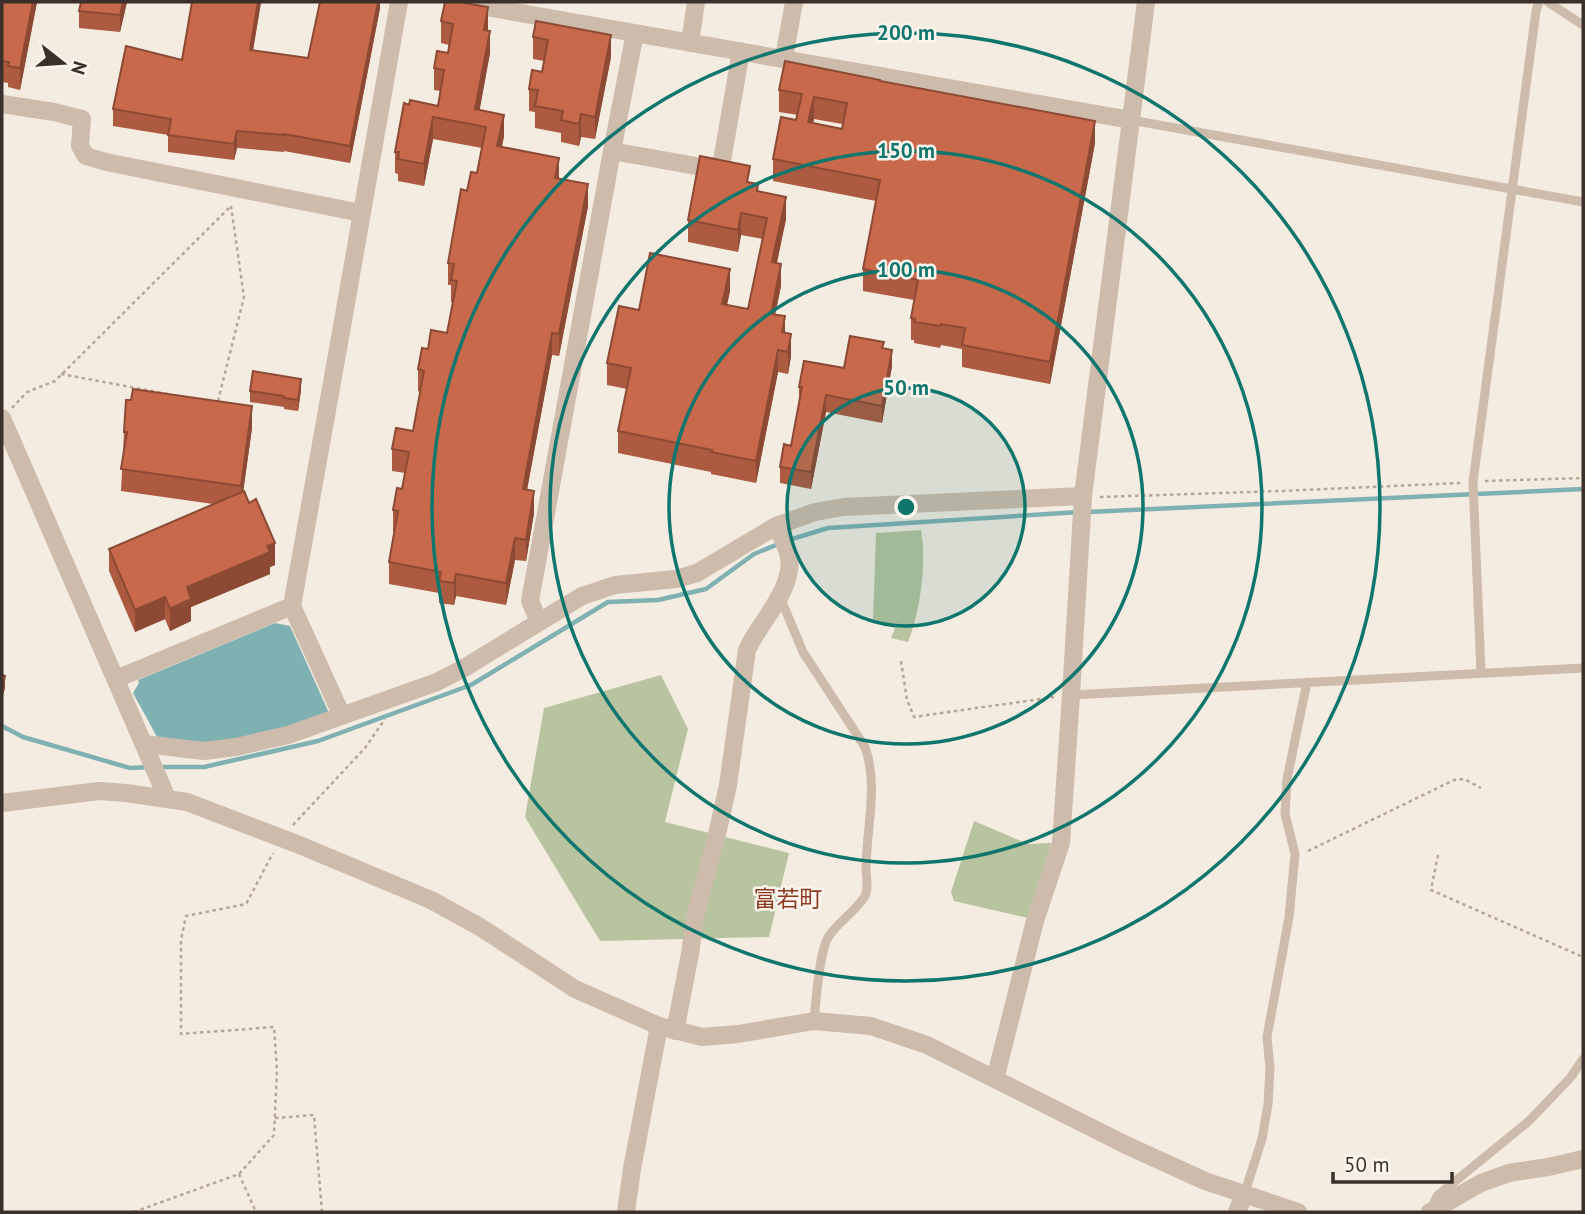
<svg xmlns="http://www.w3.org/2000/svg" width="1585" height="1214" viewBox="0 0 1585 1214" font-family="'PT Sans','Noto Sans JP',sans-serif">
<rect width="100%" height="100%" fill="#f4ebe1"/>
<path fill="#b8c4a0" d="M921 530C927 563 920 612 908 642L891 638 895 628 873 621 876 533Z
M661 675 688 729 665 822 789 853 769 937 600 941 525 817 544 708Z
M974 821 1028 844 1051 843 1044 874 1028 918 954 901 951 892Z"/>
<path fill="#7fb0b2" d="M275 623 290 626 329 713 285 729 204 745 157 737 133 693 139 683 138 680Z"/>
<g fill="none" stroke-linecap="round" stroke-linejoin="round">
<path stroke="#7fb0b2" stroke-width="4.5" d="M1088 512 1583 489
M789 540 828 528 1079 512
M2 726 23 737 130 768 149 767
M158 767H204L318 741 471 685 608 602 658 600 706 589 754 554 781 543"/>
<path stroke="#b9a596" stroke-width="2.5" stroke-dasharray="3.5 3.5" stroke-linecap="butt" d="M61 374 168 394
M218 401 244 297 231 206
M12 408 27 392 55 381 230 207
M1485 481 1583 478
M1100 497 1281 491 1460 483
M901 661 907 700 914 717 1054 697
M293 825 365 748 385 719
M1308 851 1454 780 1464 779 1481 788
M1438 855 1431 890 1583 957
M275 1118 314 1115 322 1212
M239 1174 256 1212
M134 1212 239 1174 274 1135 277 1070 274 1027 181 1034V940L186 916 246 904 273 853"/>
<path stroke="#cdbbac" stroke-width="9" d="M1548 2 1583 25
M1131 120 1583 202
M780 597 803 652 865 747C879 786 866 829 866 870 866 879 869 888 865 896 856 911 838 922 829 936 819 950 816 1002 814 1021
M1481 672 1473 482 1536 11 1539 2
M1071 695 1583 668
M1244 1195 1262 1139 1268 1104 1270 1069 1267 1037 1289 917 1295 854 1285 814 1287 779 1307 682
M1432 1207 1437 1196 1529 1121 1571 1077 1583 1059"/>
<path stroke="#cdbbac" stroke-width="18" d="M458 2 1131 120
M690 43 696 2
M784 58 794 2
M2 104 54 112 82 119 80 146 86 156 106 162 361 213
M612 151 713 169 722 161 741 51
M341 332 292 606 342 716
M539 622 530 601 612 151 635 33
M116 679 292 606
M144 744 204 751 236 747 288 735 437 682 464 668 582 596 615 585 676 579 697 573 776 526 815 512 844 507 1083 496
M675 1031 690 954 695 917 718 830 728 785 747 650C760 621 794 590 789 557 787 546 781 536 776 526
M995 1079 1035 921 1061 843 1071 695 1083 496 1146 2
M626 1212 632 1169 659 1026
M1237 1212 1244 1195
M1430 1212 1481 1183 1509 1173 1548 1167 1583 1159"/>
<path stroke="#cdbbac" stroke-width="18" d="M341 332 399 2
M2 418 167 798
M2 803 99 791 126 793 187 802 297 844 431 900 480 927 575 989 659 1026 702 1037 738 1034 814 1021 871 1026 927 1045 1126 1145 1205 1181 1298 1212"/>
</g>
<path fill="#ac5a40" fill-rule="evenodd" d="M2 2H37L20 90 8 87V83L2 82Z
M127 2 120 32 79 28V11Z
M261 2 253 51 308 58 380 2V8L350 163 284 151V152L237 148 234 160 168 152V135L113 126V109Z
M441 21 488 31 490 53 479 110 504 136 502 147 559 179 588 206 559 356 552 355 527 490 534 513 526 561 515 560 506 605 456 596 454 605 439 603V593L389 584V562L395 532H393V510L402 489 405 473 392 471V449L413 431 420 392 418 391V369L428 349 447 333 453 302H451V285H448V263L467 191 477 173 482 148 433 139 424 186 398 181V174L395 173V152L409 105 438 106 441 91 434 90V68L448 53 449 45 441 43Z
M536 21 611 57 595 139 581 137 579 146 561 142V133L535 128V112L529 111V89L542 72 544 61 533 59V37Z
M880 81 1095 143 1050 384 962 367V349L941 345 940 348 914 343V340H911V318L914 300 863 291V269L876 201 773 181V159L796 120 798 115 779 112V90ZM814 119 842 124V129L813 123Z
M750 182 786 219 777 263 781 286 775 314 785 333 791 356 788 374 778 372 756 483 711 474V472L618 453V431L627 389 607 385V363L639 310 730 291 727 305 748 309 763 239 741 235 738 252 688 242V220Z
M884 348 892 366 882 423 826 412 811 489 780 483V467L791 446 799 403V387L844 368Z
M301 390 298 411 284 409V407L250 402V391Z
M252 428 243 491 275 565 270 567V574L191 607V621L170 631 165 619 135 632 109 571V549L213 504 121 491 124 432Z"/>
<path fill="#8c4a34" d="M33 2H37L20 90V68Z
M123 2H127L120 32V15Z
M258 2H261L250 67V50Z
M378 2H380V8L350 163V146Z
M488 7V29L484 52V30Z
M490 31V53L477 125 475 109Z
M611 35V57L595 139V117Z
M814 97V119L808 144V122Z
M581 114V137L579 146V124Z
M504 115V136L497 168V146Z
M433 117V139L424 186V164Z
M1095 121V143L1050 384V362Z
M237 131V148L234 160V144Z
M559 158V179L555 178Z
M588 184V206L559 356V334Z
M786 197V219L772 284V262Z
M741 213V235L738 252V230Z
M781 264V286L771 335V314Z
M730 269V291L722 326V304Z
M785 316V338L782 354V332Z
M552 333V355L523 511V489Z
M791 334V356L788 374V352Z
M778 350V372L756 483V461Z
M892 350V366L882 423V406Z
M301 379V390L298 411V400Z
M826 395V412L811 489V472Z
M252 406V428L241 508V486Z
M534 491V513L526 561V540Z
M515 538V560L506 605V583Z
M275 543V565L270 567V574L191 607V621L170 631V609L187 587Z
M456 574V596L454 605V583Z
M165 597V619L135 632V610Z
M5 676V688L2 700V689Z"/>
<path fill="#c8694b" stroke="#8c4a34" stroke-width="2" fill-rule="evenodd" d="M2 2H33L20 68 8 66 9 62 2 61Z
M81 2H123L120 15 79 11Z
M192 2H258L250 50 308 58 320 2H378L350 146 284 134V135L237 131 234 144 168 135 171 119 113 109 126 46 182 60Z
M445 2H459L488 7 484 30 490 31 475 109 504 115 497 146 559 158 555 178 588 184 559 334 552 333 523 489 534 491 526 540 515 538 506 583 456 574 454 583 439 581 441 572 389 562 398 511 393 510 397 488 402 489 409 452 392 449 396 428 413 431 424 371 418 369 422 348 428 349 431 330 447 333 457 281 451 280 454 264 448 263 461 189 467 191 471 172 477 173 486 127 433 117 424 164 398 159 399 152H395L404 103 409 105 410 100 438 106 444 70 434 68 437 51 448 53 453 24 441 21Z
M536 21 611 35 595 117 581 114 579 124 561 120 563 111 535 106 538 90 529 89 532 70 542 72 548 40 533 37Z
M785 61 880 80V81L1095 121 1050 362 962 345 965 328 941 324 940 326 914 322 915 319 911 318 918 280 863 269 880 180 773 159 781 117 796 120 802 94 779 90ZM814 97 847 103 842 129 808 122Z
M700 156 750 166 747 182 758 184 757 191 786 197 772 262 781 264 771 314 785 316 782 332 791 334 788 352 778 350 756 461 711 452 712 450 618 431 631 368 607 363 619 306 639 310 650 253 730 269 722 304 748 309 767 218 741 213 738 230 688 220Z
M850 336 884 342 882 348 892 350 882 406 826 395 811 472 780 467 784 444 791 446 802 387H799L804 361 844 368Z
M253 371 301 379 298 400 284 398V396L250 391Z
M133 389 252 406 241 486 121 469 127 432H124L126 400H131Z
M244 491 249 503 256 499 275 543 267 546 270 552 187 587 191 599 170 609 165 597 135 610 109 549Z
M2 675 5 676 2 689Z"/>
<circle cx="906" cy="507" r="119" fill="#0f766e" fill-opacity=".12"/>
<g fill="none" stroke="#0f766e" stroke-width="3.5">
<circle cx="906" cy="507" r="119"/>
<circle cx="906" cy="507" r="237"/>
<circle cx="906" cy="507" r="356"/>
<circle cx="906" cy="507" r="474"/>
</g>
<g text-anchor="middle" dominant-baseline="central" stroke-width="5" stroke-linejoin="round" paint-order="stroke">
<g font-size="23" fill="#8c3b22" stroke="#fbf5ee">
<text x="788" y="898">富若町</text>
</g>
</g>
<circle cx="906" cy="507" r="10" fill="#0f766e" stroke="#fbf5ee" stroke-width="3.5"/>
<g font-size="21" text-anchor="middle" font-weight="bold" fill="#0f766e" stroke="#fbf5ee" stroke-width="5" stroke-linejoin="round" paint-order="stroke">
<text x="906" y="40">200 m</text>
<text x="906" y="158">150 m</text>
<text x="906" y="277">100 m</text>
<text x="906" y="395">50 m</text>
</g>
<rect width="1585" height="1214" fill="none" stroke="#3b302b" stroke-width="7"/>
<g transform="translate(63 63) rotate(107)" stroke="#fbf5ee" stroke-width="5" paint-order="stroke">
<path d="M0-5L12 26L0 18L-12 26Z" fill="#3b302b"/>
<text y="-10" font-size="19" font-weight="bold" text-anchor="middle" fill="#3b302b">N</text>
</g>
<path d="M1333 1172v10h119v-10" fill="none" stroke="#3b302b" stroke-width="3.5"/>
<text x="1344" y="1172" font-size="21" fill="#3b302b" stroke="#fbf5ee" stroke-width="5" paint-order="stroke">50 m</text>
</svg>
